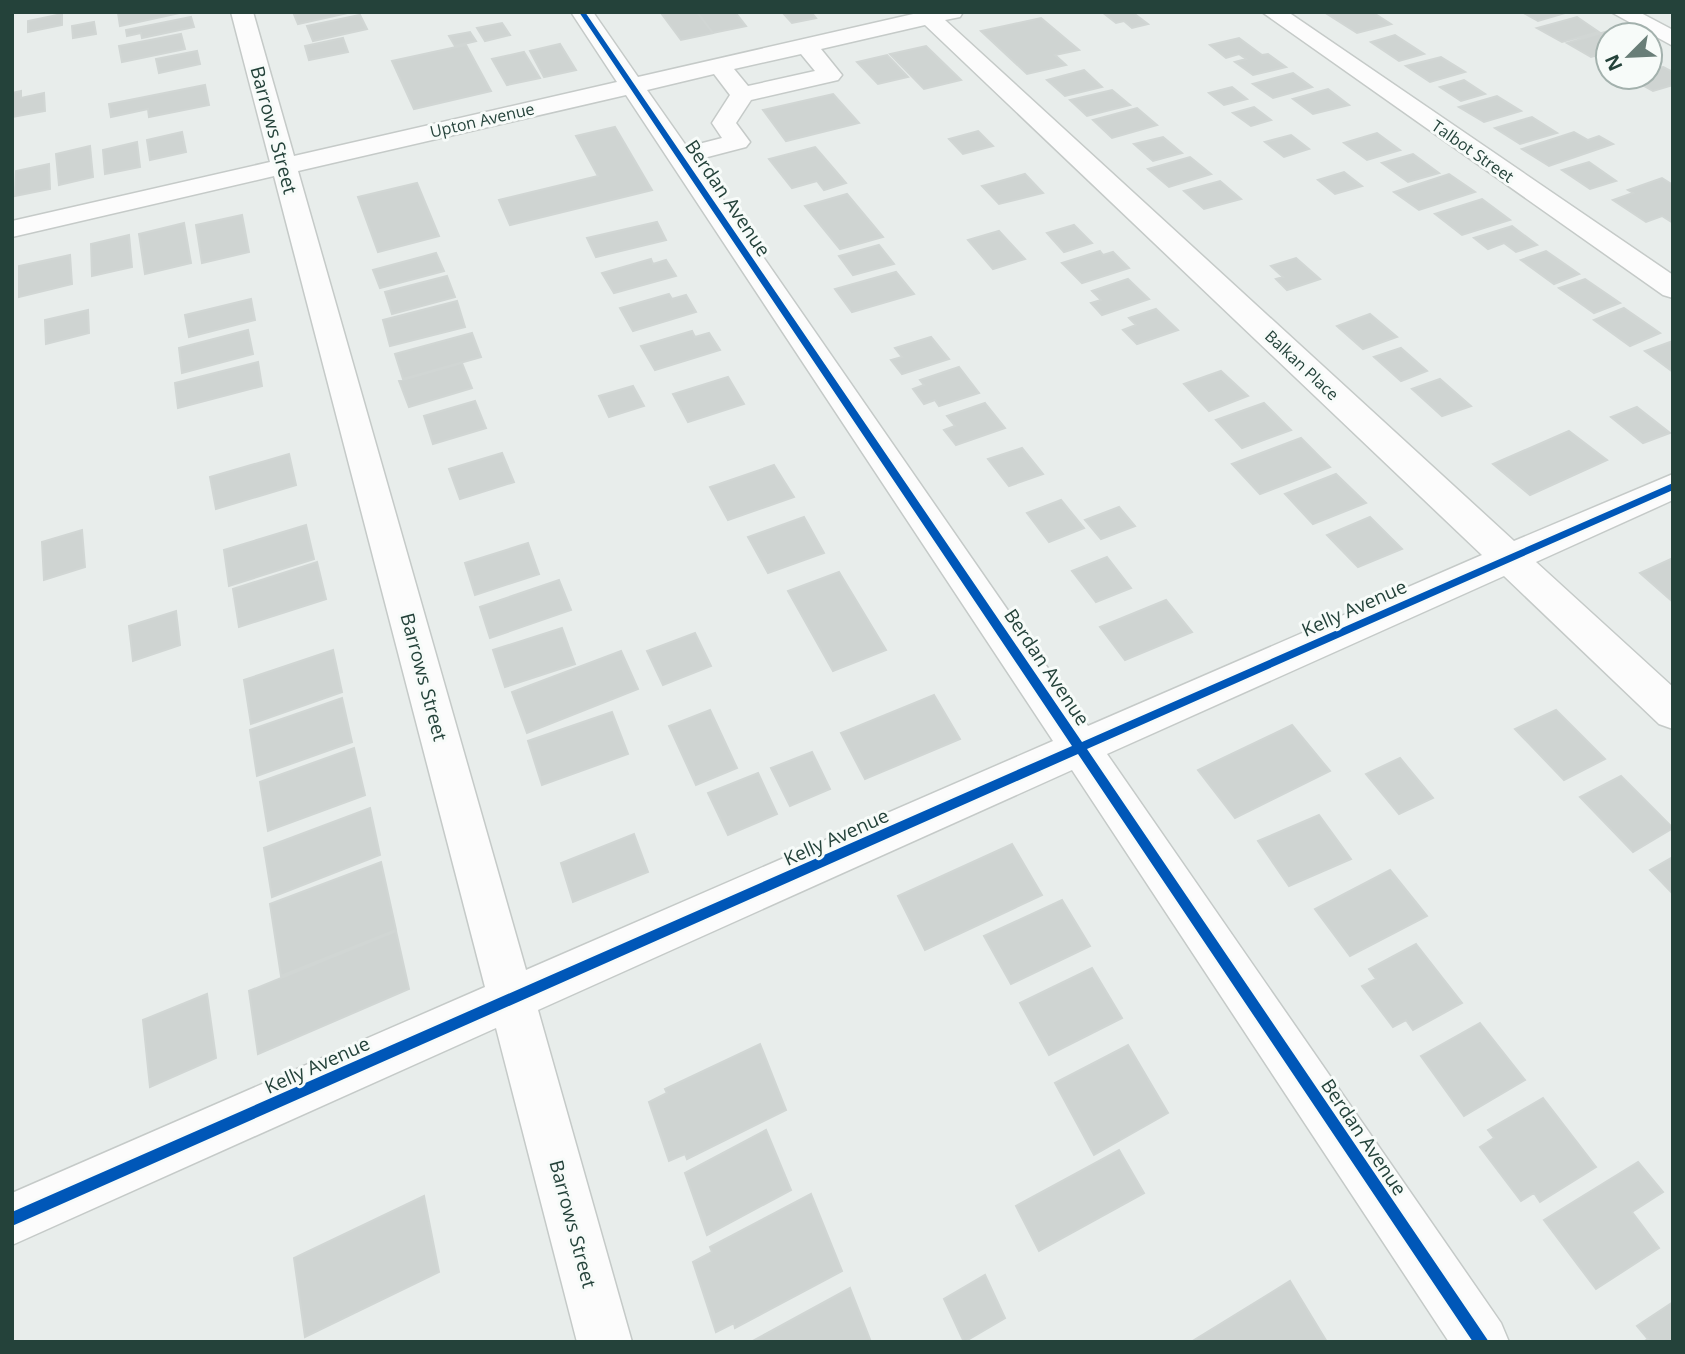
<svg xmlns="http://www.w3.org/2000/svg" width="1685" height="1354" viewBox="0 0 1685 1354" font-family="'Open Sans',sans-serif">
<rect width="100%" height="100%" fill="#e8edeb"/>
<path fill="#cfd4d2" stroke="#d1d6d4" stroke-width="2" d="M123 12H184L120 26 118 13Z
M293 12H347L348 13 298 24Z
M697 12 713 33 681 40 661 13Z
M697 12H735L746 26 713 33Z
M782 12H811L816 18 792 23Z
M1102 12H1132L1148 24 1132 28 1124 21 1116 23Z
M1324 12H1372L1391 24 1357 33Z
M1522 12H1563L1565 13 1538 21Z
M62 14V25L28 32V21Z
M360 15 367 29 313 41 307 26Z
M191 17 194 27 142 38 141 33 127 36 126 30Z
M1577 17 1599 32 1562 42 1537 28Z
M1041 18 1079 50 1055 55 1066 65 1027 74 981 31Z
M94 22 96 34 73 38 72 26Z
M502 23 510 35 485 41 477 28Z
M1608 31 1614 35H1608V52L1591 57 1567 43Z
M470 32 476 41 455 46 449 36Z
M181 34 185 49 122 62 119 46Z
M1395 35 1424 54 1399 61 1371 42Z
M343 38 348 52 309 60 305 46Z
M1239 38 1262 55 1268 54 1286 67 1253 75 1235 62 1246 59 1239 54 1226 58 1210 45Z
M560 44 576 70 544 77 530 51Z
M466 45 491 91 414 109 392 61Z
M926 46 961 80 924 89 890 54Z
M197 51 200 64 159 73 156 59Z
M524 52 540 78 507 85 492 59Z
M887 55 908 77 878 84 857 62Z
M1441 57 1465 72 1430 82 1406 66Z
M1663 67 1673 72V85L1653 91 1628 77H1650V71Z
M1084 70 1102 87 1065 96 1047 80Z
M1293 73 1312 87 1273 98 1253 84Z
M1464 80 1485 94 1461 101 1440 87Z
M205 85 209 105 149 117 148 109 111 117 109 104Z
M1232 87 1247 99 1224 105 1209 93Z
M1328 89 1349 105 1313 114 1293 99Z
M1112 90 1130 105 1087 116 1070 100Z
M21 91V98L44 93 45 111 12 117V93Z
M833 94 859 123 786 141 763 110Z
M1497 96 1521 111 1484 122 1459 107Z
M1254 107 1271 120 1251 126 1233 113Z
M1137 108 1157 125 1112 138 1093 120Z
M1532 117 1557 133 1520 144 1495 128Z
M615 127 652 190 510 225 499 200 598 176 576 136Z
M978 131 993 146 963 154 949 139Z
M182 132 186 152 150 160 147 140Z
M1574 132 1588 140 1599 136 1613 144 1549 166 1522 149Z
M1377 133 1400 150 1367 160 1344 143Z
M1291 135 1309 149 1284 157 1265 142Z
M1163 137 1182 153 1153 161 1134 144Z
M137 142 140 167 105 174 103 150Z
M90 146 93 177 59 185 56 154Z
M815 147 846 183 824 190 817 181 792 188 769 159Z
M1413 154 1439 173 1408 182 1382 163Z
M1190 157 1211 174 1169 187 1148 169Z
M1589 162 1616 181 1590 189 1562 170Z
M49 164 50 189 15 196 16 171Z
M1344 172 1362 186 1335 194 1318 180Z
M1025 174 1043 193 999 204 982 186Z
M1449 174 1475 192 1419 210 1394 192Z
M1662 178 1673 185V223L1662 216 1646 222 1613 200 1633 193 1628 190Z
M1220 181 1241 199 1204 209 1184 191Z
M417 183 439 236 378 252 358 197Z
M847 194 883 237 840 249 805 206Z
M1482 199 1510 220 1462 235 1435 214Z
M242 215 249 252 202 263 196 225Z
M657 222 666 240 596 257 587 238Z
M184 223 191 263 145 274 139 234Z
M1074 225 1092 243 1064 252 1047 233Z
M1512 226 1537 245 1516 252 1504 243 1488 249 1474 238Z
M999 231 1025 259 993 269 968 240Z
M129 235 132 267 92 276 91 244Z
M879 245 894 264 853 275 839 256Z
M1100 251 1103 255 1113 252 1129 268 1082 283 1062 263Z
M1546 251 1579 274 1554 284 1521 260Z
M436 253 444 271 380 288 373 270Z
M70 255 72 284 19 297V266Z
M1296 258 1320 279 1287 290 1276 279 1283 277 1271 266Z
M651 259 653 264 666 260 676 276 614 293 602 273Z
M896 272 914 294 852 312 835 289Z
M447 276 455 297 392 314 385 292Z
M1128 279 1149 299 1102 315 1091 303 1101 300 1092 291Z
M1585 279 1620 303 1594 313 1559 288Z
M669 294 672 299 686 295 696 312 633 331 620 308Z
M251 299 255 320 189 337 185 315Z
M457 301 465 327 390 346 383 320Z
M1624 308 1660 333 1630 346 1594 320Z
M1156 309 1178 330 1137 344 1123 330 1136 325 1129 318Z
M88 310 89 333 46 344 45 320Z
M1370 314 1397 337 1363 349 1337 326Z
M248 330 253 354 182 373 179 348Z
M692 331 695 337 709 333 720 350 655 370 641 346Z
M472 333 481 357 403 379 395 354Z
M931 337 949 359 902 374 891 360 902 357 895 348Z
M1673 341V372L1645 351Z
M1401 348 1427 371 1401 381 1374 357Z
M258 362 262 386 178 408 175 383Z
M462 363 472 388 409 407 399 381Z
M959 367 979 393 939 406 935 400 924 404 913 389 924 385 920 380Z
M1221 371 1248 396 1209 411 1184 384Z
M728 377 744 404 688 422 673 394Z
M1440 379 1471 406 1442 416 1412 389Z
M633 386 644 406 609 417 599 396Z
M475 401 486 428 433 444 424 416Z
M985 403 1005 428 956 445 944 430 955 426 947 416Z
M1264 403 1291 430 1242 448 1216 420Z
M1637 407 1670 433 1643 443 1611 417Z
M1569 431 1607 460 1530 495 1493 464Z
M1301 438 1330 467 1260 494 1232 464Z
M1022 448 1043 474 1009 486 988 459Z
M502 453 514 482 460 499 449 469Z
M289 454 296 485 216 509 210 477Z
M774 465 794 497 728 520 710 487Z
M1336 474 1366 503 1313 524 1285 494Z
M1061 500 1084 528 1049 542 1027 513Z
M1119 507 1135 526 1101 539 1085 520Z
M804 517 824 553 768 573 748 537Z
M1370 517 1402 549 1358 567 1327 535Z
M306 525 314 559 229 586 224 550Z
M82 530 85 567 44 580 42 542Z
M528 543 539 574 475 595 465 563Z
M1107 557 1131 588 1096 602 1072 571Z
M1673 558V602L1640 573Z
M317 562 326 599 239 627 233 589Z
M839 572 886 650 833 671 788 591Z
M559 580 571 610 490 638 480 607Z
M1166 600 1192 632 1125 660 1100 627Z
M176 611 180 645 133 661 129 626Z
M562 628 575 664 505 687 493 650Z
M695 633 711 666 663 685 647 651Z
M333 650 342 692 251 724 244 680Z
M621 651 638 689 527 733 512 692Z
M934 695 960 739 865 779 841 733Z
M342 698 352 742 257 776 250 730Z
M710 710 737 768 696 785 669 726Z
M1556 710 1605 759 1564 780 1515 729Z
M612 712 628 754 542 785 528 741Z
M1292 725 1330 771 1235 818 1198 770Z
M354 748 365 795 268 831 260 782Z
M812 752 830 789 790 806 771 768Z
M1400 758 1433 798 1399 814 1366 774Z
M758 773 777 814 728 835 708 793Z
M1621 776 1673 828 1633 852 1580 797Z
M370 808 380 855 272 897 264 848Z
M1319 815 1351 859 1289 886 1258 841Z
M634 834 648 872 573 902 561 863Z
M1012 844 1042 895 925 950 898 896Z
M1673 857V894L1650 870Z
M381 862 396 930 281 976 270 904Z
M1390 870 1427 916 1350 956 1315 909Z
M1062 900 1090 946 1011 984 984 936Z
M396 931 409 989 258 1054 249 991Z
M1416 944 1462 1003 1413 1030 1406 1020 1393 1027 1362 986 1376 979 1369 969Z
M1092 968 1122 1018 1049 1055 1020 1003Z
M207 994 216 1058 150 1087 143 1020Z
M1480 1023 1525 1080 1464 1116 1421 1056Z
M760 1044 786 1110 687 1159 685 1154 669 1161 649 1102 667 1093 665 1089Z
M1128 1045 1168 1113 1094 1155 1055 1083Z
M1543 1098 1596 1167 1540 1202 1534 1193 1521 1201 1480 1147 1494 1138 1488 1130Z
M766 1130 791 1190 707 1235 685 1173Z
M1119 1150 1144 1193 1039 1251 1016 1206Z
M1638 1162 1663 1192 1632 1212 1659 1248 1596 1289 1544 1220Z
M811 1194 842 1271 735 1328 734 1323 716 1332 693 1262 712 1252 710 1247Z
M424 1196 439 1272 305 1337 294 1258Z
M985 1275 1005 1318 964 1342 944 1299Z
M1290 1281 1327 1342H1191Z
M850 1288 871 1342H751Z
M1673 1302V1342H1643L1648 1339 1637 1326Z"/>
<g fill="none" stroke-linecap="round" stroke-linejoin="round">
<defs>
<path id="minor" d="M231 12H253L294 156 617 82 571 12H593L638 77 922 12H963L960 17 945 20 1514 541 1673 474V500L1536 562 1673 687V729L1659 724 1504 576 1107 754 1501 1323 1509 1342H1449L1072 770 538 1010 632 1342H577L496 1028 12 1245V1193L485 987 274 176 12 237V221L270 162ZM925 25 1482 555 1088 726 696 160 746 147 750 142 736 123 751 100 838 80 842 75 821 49ZM801 54 815 71 748 86 734 69ZM714 74 730 95 712 123 722 138 687 147 647 90ZM626 95 1053 741 526 970 298 171Z
M1262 12H1288L1673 275V298L1663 295Z
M1611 12H1639L1673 30V46Z"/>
</defs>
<use href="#minor" stroke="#c5cac8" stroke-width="3"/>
<use href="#minor" fill="#fcfcfc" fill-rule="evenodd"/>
<defs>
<path id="cycleway" d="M579 12H585L1082 742 1673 483V490L1087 749 1489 1342H1473L1078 754 12 1226V1212L1072 746Z"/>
</defs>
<use href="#cycleway" stroke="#f7fbf9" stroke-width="5"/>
<use href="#cycleway" fill="#0057b8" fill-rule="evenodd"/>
</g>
<g text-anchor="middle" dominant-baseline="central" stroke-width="6" stroke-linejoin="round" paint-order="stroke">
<g font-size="16" fill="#24423a" stroke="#f7fbf9">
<text transform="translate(482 120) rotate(-13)">Upton Avenue</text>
<text transform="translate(1473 151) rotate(35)">Talbot Street</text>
<text transform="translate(1302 365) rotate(43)">Balkan Place</text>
</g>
<g font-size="19" fill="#24423a" stroke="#f7fbf9">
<text transform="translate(274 130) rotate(75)">Barrows Street</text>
<text transform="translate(728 198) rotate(56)">Berdan Avenue</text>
<text transform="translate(1354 608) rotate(-24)">Kelly Avenue</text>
<text transform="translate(1047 667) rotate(56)">Berdan Avenue</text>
<text transform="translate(424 677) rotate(75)">Barrows Street</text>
<text transform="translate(836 837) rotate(-24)">Kelly Avenue</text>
<text transform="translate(317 1065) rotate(-24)">Kelly Avenue</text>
<text transform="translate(1364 1137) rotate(56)">Berdan Avenue</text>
<text transform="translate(573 1224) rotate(75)">Barrows Street</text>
</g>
</g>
<rect width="1685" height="1354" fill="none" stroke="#24423a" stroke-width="28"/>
<g transform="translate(1629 56) rotate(246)"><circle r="33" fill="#f7fbf9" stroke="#a3b1ad" stroke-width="2"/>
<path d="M0-5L12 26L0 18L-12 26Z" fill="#697e78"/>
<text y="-10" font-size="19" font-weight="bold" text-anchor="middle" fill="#24423a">N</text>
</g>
</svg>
